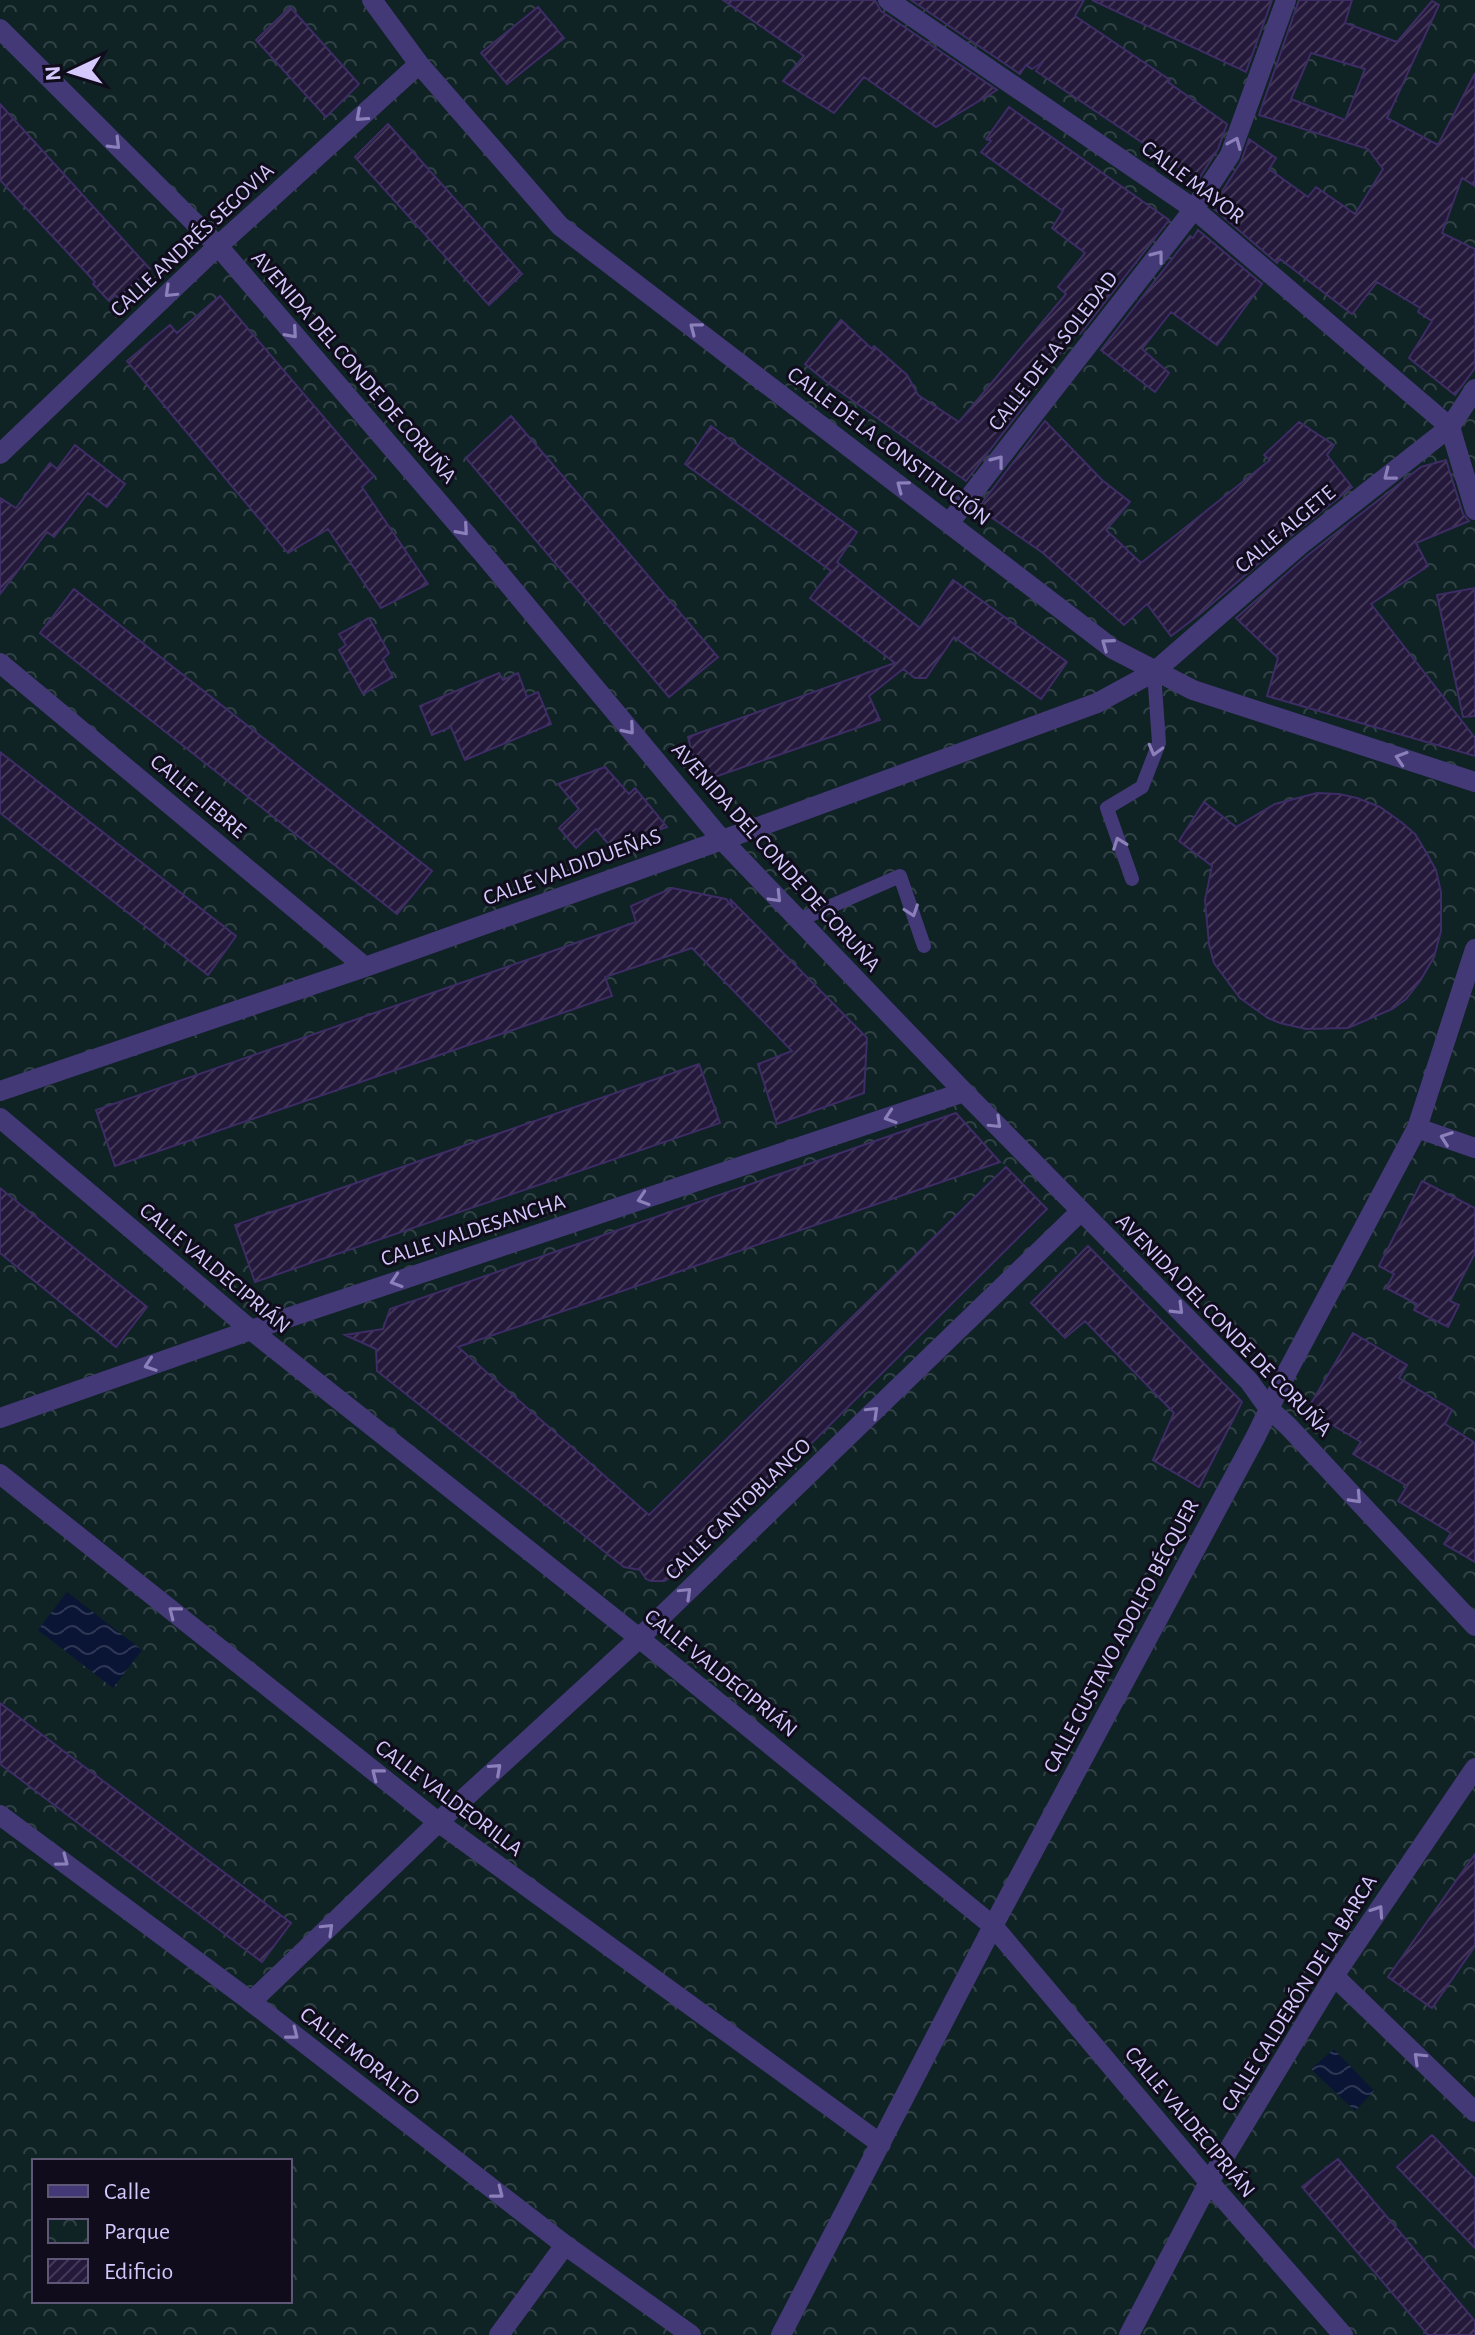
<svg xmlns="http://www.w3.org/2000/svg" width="1475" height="2335" viewBox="0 0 1475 2335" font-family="'Alegreya Sans',sans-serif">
<defs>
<pattern id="park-crowns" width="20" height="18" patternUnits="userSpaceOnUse" patternTransform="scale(2)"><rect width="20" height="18" fill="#0f2224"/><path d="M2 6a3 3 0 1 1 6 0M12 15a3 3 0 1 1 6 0" fill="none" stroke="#314145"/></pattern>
<pattern id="water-waves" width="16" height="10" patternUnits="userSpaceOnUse" patternTransform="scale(2)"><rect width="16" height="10" fill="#0a1535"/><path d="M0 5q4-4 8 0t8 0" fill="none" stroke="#2d3653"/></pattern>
<pattern id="building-hatch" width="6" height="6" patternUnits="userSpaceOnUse" patternTransform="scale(2)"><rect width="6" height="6" fill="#24193a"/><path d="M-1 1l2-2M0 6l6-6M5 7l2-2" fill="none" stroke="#433957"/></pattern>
</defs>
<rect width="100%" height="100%" fill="#100c1b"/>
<path fill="url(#park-crowns)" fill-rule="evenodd" d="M0 0H1475V2335H0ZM34 2161H290V2301H34Z"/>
<path fill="url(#water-waves)" d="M67 1592 142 1650 113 1688 38 1630Z
M1334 2049 1374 2091 1355 2111 1311 2069Z"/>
<path fill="url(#building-hatch)" stroke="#3e2c65" stroke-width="2" fill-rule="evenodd" d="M723 0H875L881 11 997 90 936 127 864 77 834 113 783 81 804 56Z
M911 0H1084L1075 16 1170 80 1168 82 1227 124 1218 149 1198 180 1036 71 1043 62 1032 69 1026 65 1020 74Z
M1092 0H1272L1246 72Z
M1299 0H1352L1345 23 1397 42 1432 1 1439 5 1387 118 1438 145 1475 73V186L1462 178 1442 233 1475 249V368L1455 395 1409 358 1432 321 1418 312 1420 308 1377 282 1352 314 1280 259 1277 263 1212 207 1241 162 1249 139 1276 158 1269 169 1308 197 1316 187 1355 214 1383 169 1368 149 1259 115ZM1311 53 1365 69 1345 120 1291 99Z
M290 7 359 84 326 117 256 40Z
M538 7 564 38 507 84 481 53Z
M0 104 150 269 118 298 115 295 109 301 93 284 95 282 0 180Z
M1009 107 1169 220 1080 334 1077 332 1024 398 1027 402 966 481 828 383 805 364 841 320 872 349 874 346 907 375 918 395 959 422 1066 294 1058 287 1085 253 1052 228 1063 211 981 152 991 141 986 139Z
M388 124 522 274 489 305 355 157Z
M1198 230 1262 284 1217 345 1171 312 1142 349 1169 373 1155 392 1101 350 1190 236 1193 238Z
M220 296 374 476 362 487 428 584 381 608 328 529 288 553 127 361 170 325 177 333Z
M511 416 718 657 669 697 466 458Z
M1045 421 1102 480 1130 502 1106 530 1141 563 1270 460 1264 455 1299 422 1334 445 1327 455 1352 487 1292 535 1200 614 1171 636 1147 604 1124 625 1043 553 978 508Z
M711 426 857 532 837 562 920 628 953 580 1067 662 1041 699 954 637 926 678H915L903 669 869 696 880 720 700 782 688 737 895 663 810 598 831 571 685 464Z
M75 445 125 484 107 507 88 493 54 537 47 532 0 594V498L16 508 50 463 57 469Z
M1446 460 1463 514 1469 521 1416 543 1428 566 1371 604 1475 738V756L1267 696 1278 658 1236 618 1308 555 1421 467Z
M1475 588V716L1463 717 1437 595Z
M74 589 432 871 397 914 40 633Z
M369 618 389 653 383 659 393 677 363 694 339 650 346 645 339 634Z
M499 673 503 680 518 673 527 697 538 692 551 724 465 760 451 727 432 735 420 706Z
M0 752 236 936 208 975 0 813Z
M605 767 629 794 635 788 667 827 611 847 596 829 576 848 559 828 579 809 558 784Z
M1317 793 1339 794 1357 798 1380 807 1401 822 1415 834 1426 852 1436 870 1441 892V931L1434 957 1420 981 1406 999 1392 1009 1348 1028 1306 1029 1280 1023 1268 1018 1240 998 1214 963 1209 944 1205 900 1212 866 1179 841 1204 802 1236 827 1275 804Z
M672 888 726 899 733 908 730 899 867 1038 864 1093 777 1124 758 1064 792 1051 692 948 605 977 612 996 115 1166 96 1110 636 922 631 906Z
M699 1064 720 1123 255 1282 235 1225Z
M956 1113 1000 1162 458 1347 649 1515 1006 1167 1047 1209 683 1571H673L670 1578 664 1581H651L646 1579 640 1570 624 1567 377 1371 376 1349 345 1335 383 1329 390 1309Z
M1422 1181 1475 1208V1253L1450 1301 1459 1305 1448 1327 1414 1310 1417 1304 1386 1288 1394 1274 1379 1266Z
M0 1188 147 1307 116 1347 0 1253Z
M1088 1246 1242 1402 1199 1487 1153 1460 1174 1413 1085 1321 1065 1338 1031 1303Z
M1353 1333 1407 1365 1399 1378 1452 1410 1445 1424 1475 1443V1562L1444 1544 1451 1533 1398 1501 1407 1486 1353 1454 1361 1442 1307 1410Z
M0 1703 291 1923 262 1962 0 1764Z
M1475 1854V1946L1432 2008 1388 1977Z
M1432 2135 1475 2179V2248L1397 2167Z
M1338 2159 1475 2321V2335H1428L1302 2187Z"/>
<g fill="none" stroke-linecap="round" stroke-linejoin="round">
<path stroke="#433977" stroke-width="14" d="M1132 879 1107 808 1142 787 1159 743 1154 672
M799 920 900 876 924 946"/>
<path stroke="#433977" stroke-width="20" d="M372 0 419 64 560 226 1113 649 1193 690 1475 782
M888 0 1194 209 1450 427
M0 29 218 246 485 556 722 840 964 1092 1249 1381 1269 1409 1288 1426 1475 1626
M1450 427 1475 510
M0 454 218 246 419 64
M950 522 1194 209 1230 155 1286 0
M0 663 365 967
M0 1091 365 967 753 829 1097 703 1154 672 1300 545 1450 427 1475 389
M0 1118 251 1330 639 1638 993 1926 1209 2182 1343 2335
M1417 1128 1475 1148
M0 1418 251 1330 964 1092
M0 1474 438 1822 881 2144
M0 1815 245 1997 565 2245 691 2335
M1334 1976 1475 2112
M251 2002 447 1814 634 1643 1081 1211
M499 2335 565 2245
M781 2335 993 1926 1256 1436 1285 1376 1417 1128 1475 949
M1129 2335 1209 2182 1334 1976 1475 1768"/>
</g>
<defs><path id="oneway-chevron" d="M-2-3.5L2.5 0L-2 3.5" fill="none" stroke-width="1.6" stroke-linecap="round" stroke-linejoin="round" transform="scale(2)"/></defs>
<g stroke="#8c80ba">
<use href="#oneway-chevron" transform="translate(361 116) rotate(138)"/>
<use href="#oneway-chevron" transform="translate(1235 143) rotate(-67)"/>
<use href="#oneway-chevron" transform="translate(115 144) rotate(45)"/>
<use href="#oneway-chevron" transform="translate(1158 256) rotate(-52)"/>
<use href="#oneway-chevron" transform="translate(170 292) rotate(136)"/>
<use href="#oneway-chevron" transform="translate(695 328) rotate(-143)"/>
<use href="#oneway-chevron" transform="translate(292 333) rotate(49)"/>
<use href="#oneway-chevron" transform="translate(998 461) rotate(-52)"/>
<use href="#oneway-chevron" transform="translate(1389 475) rotate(142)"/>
<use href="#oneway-chevron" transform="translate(902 486) rotate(-143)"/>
<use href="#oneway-chevron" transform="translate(463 530) rotate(49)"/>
<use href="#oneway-chevron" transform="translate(1107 644) rotate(-144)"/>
<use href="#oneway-chevron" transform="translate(629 729) rotate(50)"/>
<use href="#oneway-chevron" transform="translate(1155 750) rotate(105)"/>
<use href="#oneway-chevron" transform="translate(1401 758) rotate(-162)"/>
<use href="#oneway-chevron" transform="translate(1119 843) rotate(-110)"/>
<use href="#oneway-chevron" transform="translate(776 897) rotate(46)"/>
<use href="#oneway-chevron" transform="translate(912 911) rotate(71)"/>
<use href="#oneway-chevron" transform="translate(890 1117) rotate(162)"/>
<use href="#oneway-chevron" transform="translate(996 1123) rotate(44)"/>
<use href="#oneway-chevron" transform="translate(1446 1138) rotate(-160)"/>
<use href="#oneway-chevron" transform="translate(643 1199) rotate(162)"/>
<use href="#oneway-chevron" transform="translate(396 1281) rotate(162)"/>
<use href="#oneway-chevron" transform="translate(1178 1309) rotate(45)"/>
<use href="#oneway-chevron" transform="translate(150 1365) rotate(161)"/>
<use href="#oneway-chevron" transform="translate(873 1412) rotate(-44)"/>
<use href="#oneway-chevron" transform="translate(1356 1498) rotate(47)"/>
<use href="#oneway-chevron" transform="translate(686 1593) rotate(-44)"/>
<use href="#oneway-chevron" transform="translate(174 1612) rotate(-142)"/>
<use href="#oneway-chevron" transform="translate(496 1769) rotate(-42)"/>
<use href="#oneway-chevron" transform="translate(377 1774) rotate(-142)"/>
<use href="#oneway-chevron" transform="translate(63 1861) rotate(37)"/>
<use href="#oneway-chevron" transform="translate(1378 1911) rotate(-56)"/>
<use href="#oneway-chevron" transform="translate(328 1929) rotate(-44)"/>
<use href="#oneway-chevron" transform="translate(293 2034) rotate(38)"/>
<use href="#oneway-chevron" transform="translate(1419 2058) rotate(-136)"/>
<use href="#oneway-chevron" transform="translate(498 2193) rotate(38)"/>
</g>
<g text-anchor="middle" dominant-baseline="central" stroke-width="6" stroke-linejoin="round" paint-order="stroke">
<g font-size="22" fill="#d4c8fc" stroke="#100c1b">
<text transform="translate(1193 182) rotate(37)">CALLE MAYOR</text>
<text transform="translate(192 240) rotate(-43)">CALLE ANDRÉS SEGOVIA</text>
<text transform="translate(1053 351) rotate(-52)">CALLE DE LA SOLEDAD</text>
<text transform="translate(354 367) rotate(49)">AVENIDA DEL CONDE DE CORUÑA</text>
<text transform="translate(889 446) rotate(37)">CALLE DE LA CONSTITUCIÓN</text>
<text transform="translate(1285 529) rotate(-40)">CALLE ALGETE</text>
<text transform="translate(198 796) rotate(40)">CALLE LIEBRE</text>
<text transform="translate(776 857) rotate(48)">AVENIDA DEL CONDE DE CORUÑA</text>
<text transform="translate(572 867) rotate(-20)">CALLE VALDIDUEÑAS</text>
<text transform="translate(473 1230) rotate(-18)">CALLE VALDESANCHA</text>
<text transform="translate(215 1268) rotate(40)">CALLE VALDECIPRIÁN</text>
<text transform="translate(1224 1325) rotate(46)">AVENIDA DEL CONDE DE CORUÑA</text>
<text transform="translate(738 1509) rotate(-44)">CALLE CANTOBLANCO</text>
<text transform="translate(1121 1636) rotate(-62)">CALLE GUSTAVO ADOLFO BÉCQUER</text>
<text transform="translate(721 1673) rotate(39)">CALLE VALDECIPRIÁN</text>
<text transform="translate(449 1798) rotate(37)">CALLE VALDEORILLA</text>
<text transform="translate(1299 1993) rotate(-58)">CALLE CALDERÓN DE LA BARCA</text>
<text transform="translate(360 2056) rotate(38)">CALLE MORALTO</text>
<text transform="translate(1190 2122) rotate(50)">CALLE VALDECIPRIÁN</text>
</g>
</g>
<rect x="32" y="2159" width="260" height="144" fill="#100c1b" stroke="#5e5775" stroke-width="2"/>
<rect x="48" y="2185" width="40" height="12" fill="#433977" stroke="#5e5775" stroke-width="2"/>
<text x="104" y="2199" font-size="24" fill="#d4c8fc">Calle</text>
<rect x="48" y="2219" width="40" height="24" fill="url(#park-crowns)" stroke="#5e5775" stroke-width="2"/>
<text x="104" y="2239" font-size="24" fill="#d4c8fc">Parque</text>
<rect x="48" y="2259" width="40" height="24" fill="url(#building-hatch)" stroke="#5e5775" stroke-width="2"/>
<text x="104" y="2279" font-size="24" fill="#d4c8fc">Edificio</text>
<g transform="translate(72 72) rotate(266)" stroke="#100c1b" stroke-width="6" paint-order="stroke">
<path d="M0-6L14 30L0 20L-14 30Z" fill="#d4c8fc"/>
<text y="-12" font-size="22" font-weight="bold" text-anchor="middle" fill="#d4c8fc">N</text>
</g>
</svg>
